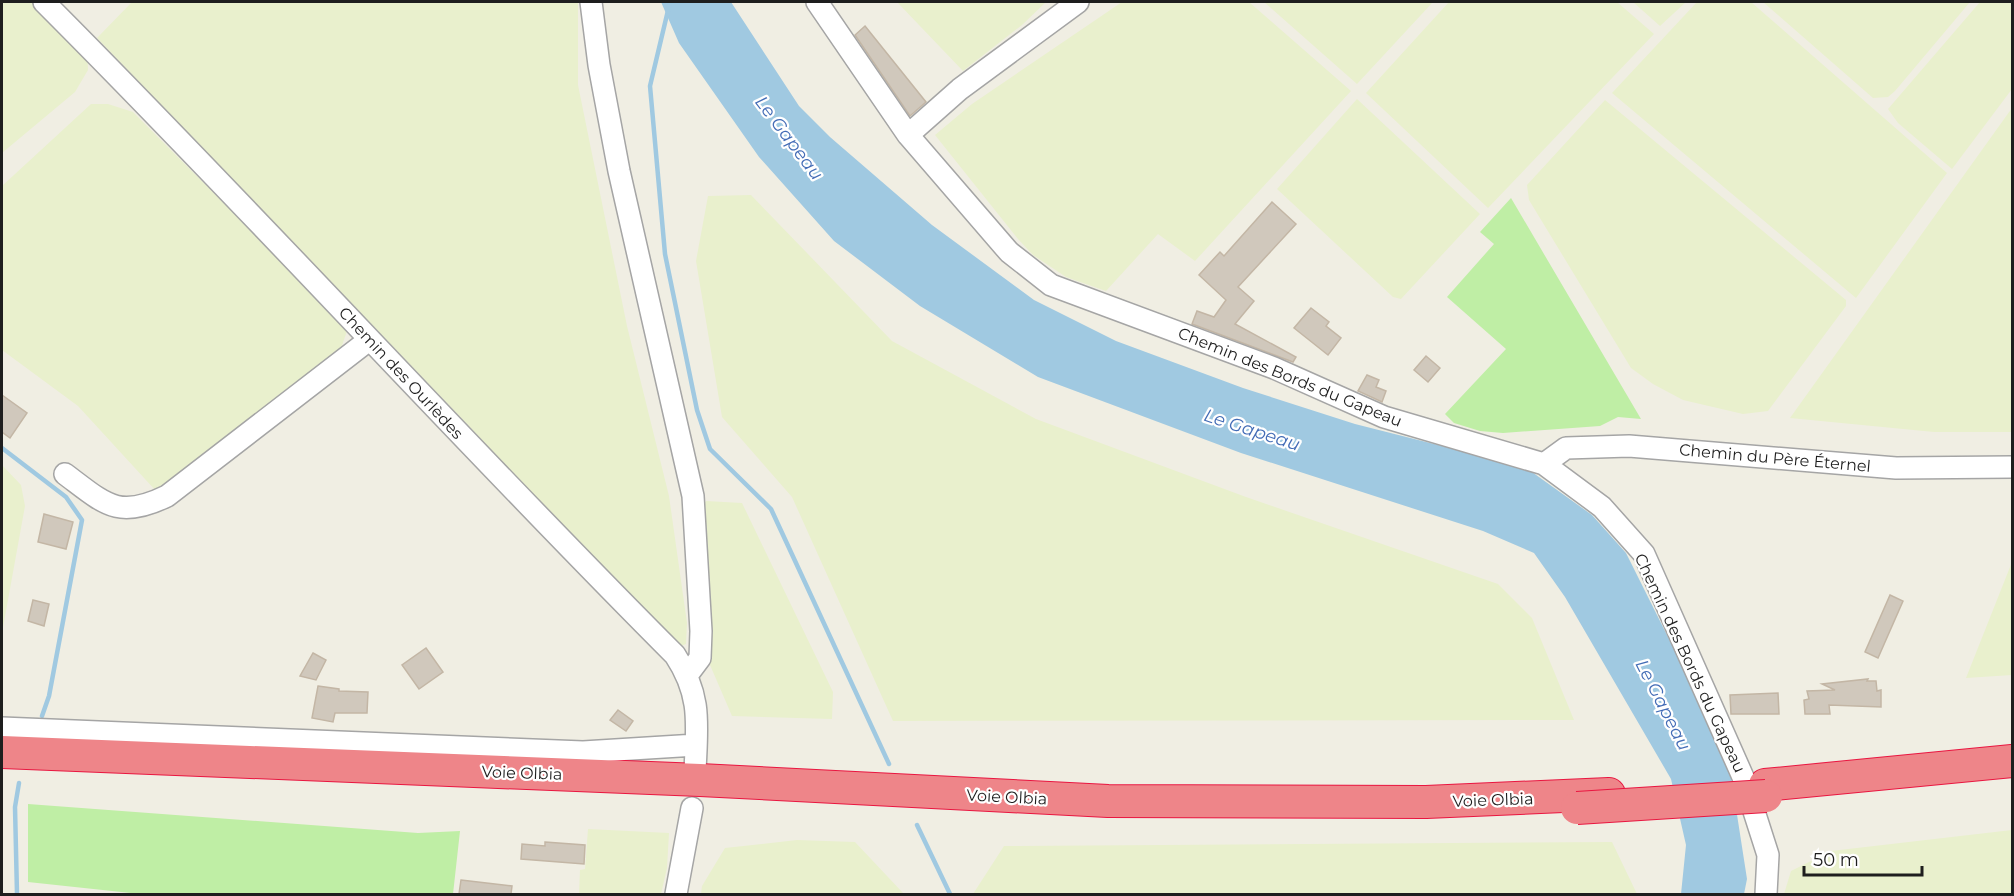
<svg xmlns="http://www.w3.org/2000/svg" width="2014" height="896" viewBox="0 0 2014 896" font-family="Montserrat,sans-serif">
<rect width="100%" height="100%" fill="#f0eee3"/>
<path fill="#e9f0cd" d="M2 2H37L87 50 88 70 75 92 2 153Z
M132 2H578V85L627 326 669 496 687 623 686 644 681 646 584 550 466 423 97 38Z
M897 2H1046L1022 25 963 71Z
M1122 2H1249L1351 91 1195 261 1158 234 1106 291 1066 277 1033 255 1018 239 935 135 972 104Z
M1264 2H1433L1357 84Z
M1449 2H1617L1654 34 1488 208 1366 93Z
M1633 2H1686L1660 26Z
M1697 2H1751L1947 173 1856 298 1612 93Z
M1763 2H1970L1895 91 1888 97 1873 98Z
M1980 2H2012V89L1952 169 1898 123 1888 109Z
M1357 99 1480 214 1401 299 1393 297 1277 189Z
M1605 100 1846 300V306L1768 411 1743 414 1683 400 1653 384 1631 368 1529 200 1527 185Z
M91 104H108L133 112 339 319 347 331 339 354 156 491 78 406 2 350V186Z
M2012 108V432H1934L1790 418Z
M751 195 892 341 1036 419 1246 497 1498 584 1532 618 1574 720 893 721 792 497 722 417 696 261 708 196Z
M2 465 21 485 25 506 2 633Z
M706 501 742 503 833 692 832 719 732 716 707 658 703 506Z
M2012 562V675L1966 678Z
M588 829 669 833 667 868 661 894H579L580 870 585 869Z
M2012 830V894H1784L1791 871 1831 851Z
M797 840 855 842 904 894H701L702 886 725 848Z
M1612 842 1637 894H973L1004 846Z"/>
<path fill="#bfeea5" d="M1511 198 1641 419 1618 417 1600 426 1503 433 1480 431 1454 423 1445 414 1506 349 1447 297 1494 244 1480 232Z
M28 804 418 833 460 831 453 894H140L28 882Z"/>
<path fill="#a0c9e1" d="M661 2H731L799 106 830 137 932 225 1034 300 1116 341 1243 388 1355 424 1525 467 1592 515 1626 553 1686 673 1731 776 1747 879 1744 894H1681L1686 845 1671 779 1565 597 1534 553 1483 531 1241 453 1038 377 920 306 834 241 759 157 679 43Z"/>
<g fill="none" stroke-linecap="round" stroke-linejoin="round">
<path stroke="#a0c9e1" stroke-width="4.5" d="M670 2 650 86 665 254 697 410 710 449 771 509 889 764
M2 448 66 497 82 520 49 696 42 716
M917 825 950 894
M17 894 15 807 19 783"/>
</g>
<path fill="#d0c8bc" stroke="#c3b6a5" stroke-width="1.5" d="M865 26 926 102 910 116 855 35Z
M1272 202 1296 224 1238 287 1254 301 1235 324 1296 357 1293 362 1192 324 1197 311 1214 317 1226 300 1199 275 1220 252 1224 256Z
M1311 308 1329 322 1326 326 1341 338 1328 355 1294 328Z
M1426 356 1440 368 1428 382 1414 370Z
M1367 375 1379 380 1376 387 1386 391 1382 402 1358 391Z
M2 395 27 413 10 438 2 432Z
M44 514 73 522 66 549 38 542Z
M1890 595 1903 601 1878 658 1865 652Z
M33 600 49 604 44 626 28 621Z
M426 648 443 672 419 689 402 665Z
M313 653 326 660 316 680 300 676Z
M1868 679 1867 681H1876L1877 691 1881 690V707L1829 705 1830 714H1805L1804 700 1809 699 1807 691 1835 690 1822 684Z
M318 686 339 689V691L368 692 367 713H335L333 722 312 718Z
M1778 693 1779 714H1731L1730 695Z
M618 710 633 721 626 731 610 720Z
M545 842 585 845 584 864 521 859 522 844 545 846Z
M461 880 512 886 511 894H459Z"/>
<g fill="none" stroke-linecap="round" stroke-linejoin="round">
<defs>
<path id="minor" d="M44 2C258 216 461 441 675 655 702 696 697 724 695 771
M591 2 599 65 619 171 693 496 701 631 700 658 688 674
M817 2 908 135 1009 252 1051 285 1274 368 1384 417 1544 464 1602 507 1644 554 1743 777 1768 855 1766 894
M908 135 960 89 1078 2
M1544 464 1566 448 1629 446 1896 468 2012 467
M65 474C105 504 118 520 167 496L369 340
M2 728 583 752 696 745
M676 894 692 808"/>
<path id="highway" d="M2 752 700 780 1108 801 1426 802 1609 794
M1765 785 2012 761"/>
</defs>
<use href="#minor" stroke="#a5a5a5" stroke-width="24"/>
<use href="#highway" stroke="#e91640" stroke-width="34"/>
<use href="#minor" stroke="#fff" stroke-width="21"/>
<use href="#highway" stroke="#ee8589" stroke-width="32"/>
<defs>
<path id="highway-bridge" d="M1577 808 1766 796"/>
</defs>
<use href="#highway-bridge" stroke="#e91640" stroke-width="34" stroke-linecap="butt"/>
<use href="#highway-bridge" stroke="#ee8589" stroke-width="32"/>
</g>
<g text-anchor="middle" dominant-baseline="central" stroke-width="4.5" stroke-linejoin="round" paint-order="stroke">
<g font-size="16" fill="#1e1e1e" stroke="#fff">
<text transform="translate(401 373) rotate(47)">Chemin des Ourlèdes</text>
<text transform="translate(1290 377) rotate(22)">Chemin des Bords du Gapeau</text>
<text transform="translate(1775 458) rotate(5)">Chemin du Père Éternel</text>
<text transform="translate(1690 663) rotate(65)">Chemin des Bords du Gapeau</text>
<text transform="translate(522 773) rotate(2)">Voie Olbia</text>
<text transform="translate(1007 797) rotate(3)">Voie Olbia</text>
<text transform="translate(1493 800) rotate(-2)">Voie Olbia</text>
</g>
<g font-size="18" font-style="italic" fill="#436cb6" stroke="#fff">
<text transform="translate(789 138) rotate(53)">Le Gapeau</text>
<text transform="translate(1252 430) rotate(18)">Le Gapeau</text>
<text transform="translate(1663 705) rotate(63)">Le Gapeau</text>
</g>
</g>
<rect width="2014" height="896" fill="none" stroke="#1e1e1e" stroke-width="6"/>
<path d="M1804 866v9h118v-9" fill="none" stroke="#1e1e1e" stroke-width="3"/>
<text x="1813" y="866" font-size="18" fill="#1e1e1e" stroke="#ffffff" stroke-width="4.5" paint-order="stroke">50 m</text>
</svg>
